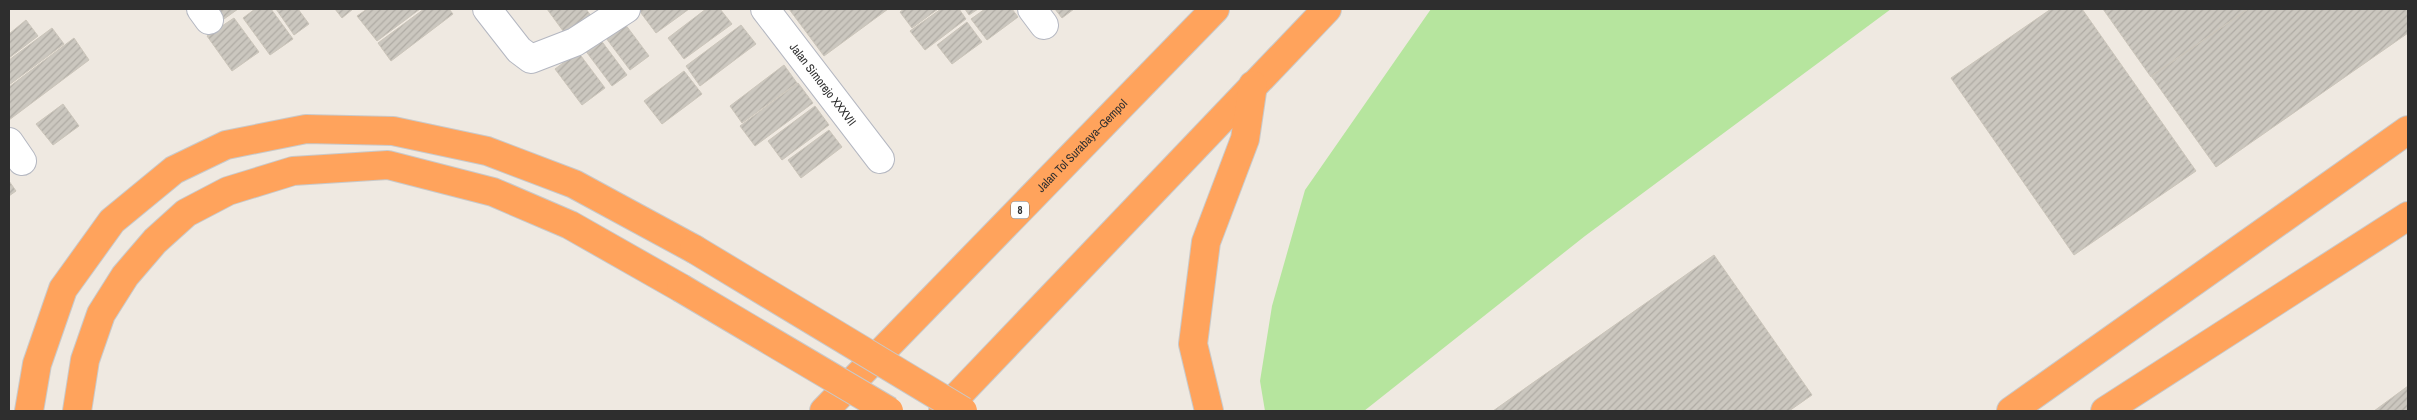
<svg xmlns="http://www.w3.org/2000/svg" width="2417" height="420" viewBox="0 0 2417 420" font-family="'Archivo Narrow',sans-serif">
<defs>
<pattern id="building-hatch" width="6" height="6" patternUnits="userSpaceOnUse" patternTransform="scale(1.25)"><rect width="6" height="6" fill="#cbc7bf"/><path d="M-1 1l2-2M0 6l6-6M5 7l2-2" fill="none" stroke="#afaba4"/></pattern>
</defs>
<rect width="100%" height="100%" fill="#efe9e1"/>
<path fill="#b6e59e" d="M1431 9H1891L1585 236 1364 411H1265L1260 381 1272 306 1305 190Z"/>
<path fill="url(#building-hatch)" stroke="#cbc5ba" d="M217 9H238L224 19Z
M255 9H271L293 39 270 55 243 18Z
M276 9H298L309 24 294 35Z
M335 9H353L342 18Z
M367 9H420L377 41 357 16Z
M424 9H449L453 14 391 61 378 43Z
M547 9H586L594 20 569 39Z
M638 9H689L656 33Z
M706 9H720L732 24 684 59 668 38Z
M789 9H888L824 56Z
M904 9H938L912 28 900 12Z
M941 9H959L966 19 925 50 910 31Z
M965 9H978L969 15Z
M985 9H1012L1018 17 987 40 971 19Z
M1055 9H1074L1062 18Z
M2051 9H2082L2196 171 2074 255 1951 78Z
M2103 9H2248L2151 77Z
M2248 9H2408V33L2216 167 2151 76Z
M234 18 259 52 232 71 207 36Z
M26 20 38 36 9 58V34Z
M622 20 649 56 630 70 603 34Z
M967 22 982 42 952 64 937 45Z
M741 25 756 44 700 86 686 66Z
M52 28 64 44 9 85V60Z
M74 38 89 60 9 120V87Z
M600 39 627 75 612 86 585 50Z
M578 52 605 88 582 105 555 69Z
M784 65 797 83 742 123 730 106Z
M684 71 702 94 662 124 644 101Z
M798 83 813 103 755 146 740 126Z
M63 104 79 126 53 145 36 124Z
M815 106 829 125 782 160 768 141Z
M829 130 842 147 801 178 788 160Z
M9 181 16 191 9 196Z
M1714 255 1812 395 1789 411H1493Z
M2408 386V411H2374Z"/>
<g fill="none" stroke-linecap="round" stroke-linejoin="round">
<defs>
<g id="street">
<path d="M201 9 209 20"/>
<path d="M487 9 519 50 531 59 575 42 626 9"/>
<path id="s1" d="M765 9 880 159"/>
<path d="M1032 9 1044 25"/>
<path d="M9 142 22 161"/>
</g>
<g id="highway">
<path d="M29 411 37 364 63 289 112 221 174 170 226 145 306 129 393 131 487 151 574 184 694 249"/>
<path d="M77 411 85 360 101 314 125 276 155 241 186 213 228 191 293 171 388 165 493 192 570 225 681 288"/>
<path id="s2" d="M824 411 1215 9"/>
<path d="M943 411 1327 9"/>
<path d="M1209 411 1193 344 1206 242 1245 139 1253 85"/>
<path d="M2011 411 2408 130"/>
<path d="M2105 411 2408 216"/>
</g>
</defs>
<use href="#street" stroke="#b4b7c1" stroke-width="30"/>
<use href="#highway" stroke="#c9c9c9" stroke-width="30"/>
<use href="#street" stroke="#fff" stroke-width="28"/>
<use href="#highway" stroke="#ffa35c" stroke-width="28"/>
<defs>
<path id="highway-bridge" d="M694 249 963 411
M681 288 889 411"/>
</defs>
<use href="#highway-bridge" stroke="#c9c9c9" stroke-width="30" stroke-linecap="butt"/>
<use href="#highway-bridge" stroke="#ffa35c" stroke-width="28"/>
</g>
<g text-anchor="middle" dominant-baseline="central" stroke-width="4" stroke-linejoin="round" paint-order="stroke">
<rect fill="#fff" stroke="#6d6d6d" stroke-width="1" x="1011" y="201.5" width="18" height="17" rx="4"/>
<g font-size="11" font-weight="bold" fill="#2e2e2e">
<text x="1020" y="210">8</text>
</g>
<g font-size="12" fill="#2e2e2e" stroke="#fff">
<text stroke="none"><textPath href="#s1" startOffset="95">Jalan Simorejo XXXVII</textPath></text>
<text stroke="none"><textPath href="#s2" startOffset="370">Jalan Tol Surabaya–Gempol</textPath></text>
</g>
</g>
<rect width="2417" height="420" fill="none" stroke="#2e2e2e" stroke-width="20"/>
</svg>
